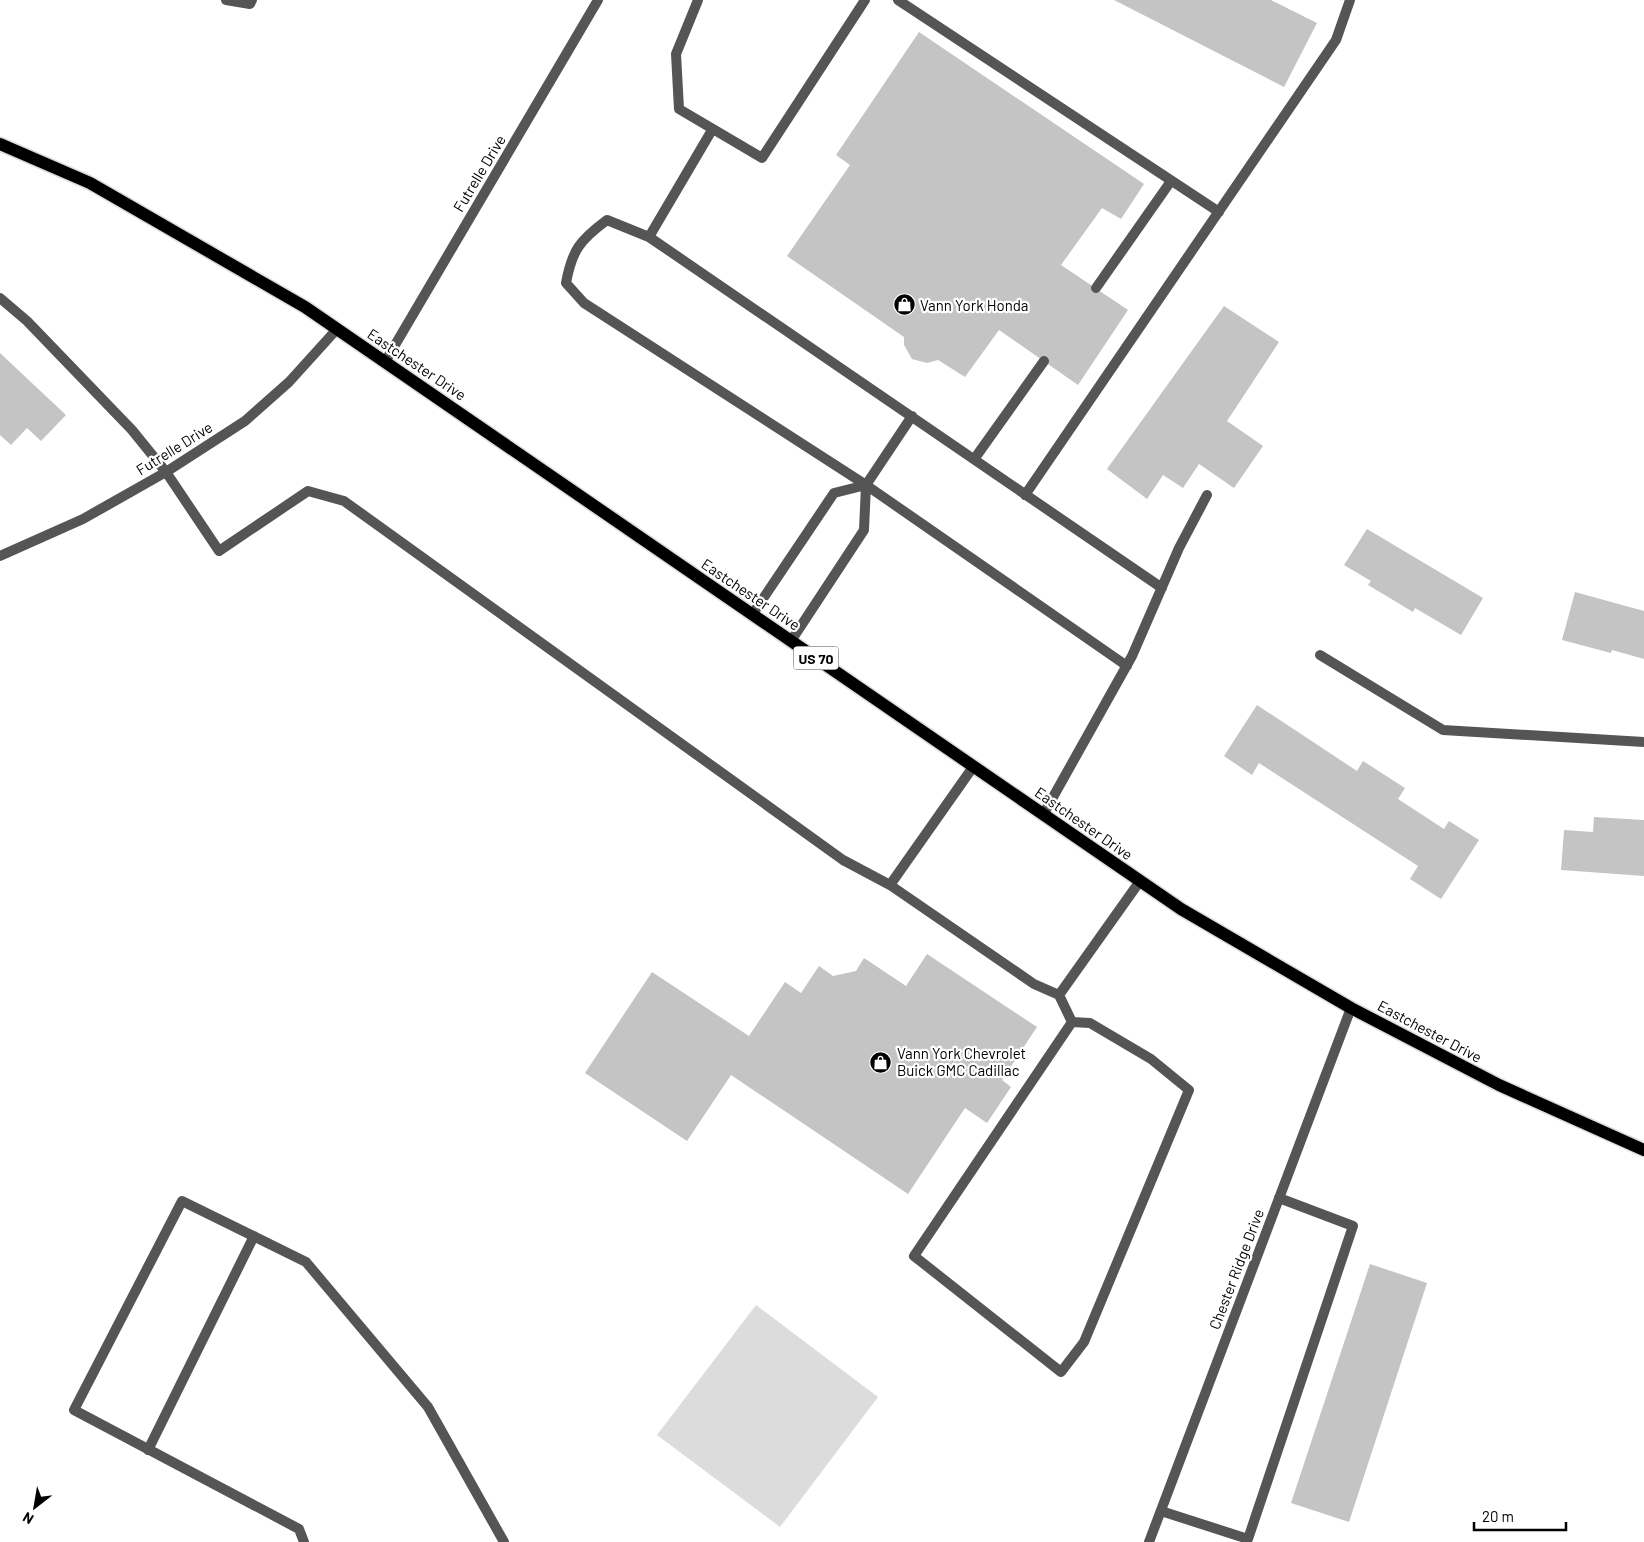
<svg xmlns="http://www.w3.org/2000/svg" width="1644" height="1542" viewBox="0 0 1644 1542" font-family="Barlow,sans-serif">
<rect width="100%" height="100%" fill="#fff"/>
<path fill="#dcdcdc" d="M756 1305 878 1397 780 1527 657 1435Z"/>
<path fill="#c4c4c4" d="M1114 0H1271L1317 23 1284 87Z
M919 32 1144 184 1121 219 1102 208 1061 265 1128 310 1078 385 999 330 965 377 938 360 927 363 912 359 904 345V337L787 256 850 165 836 155Z
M1224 306 1279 342 1227 421 1263 446 1234 488 1199 464 1183 488 1163 475 1147 499 1107 469Z
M0 353 66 415 41 441 27 428 11 445 0 435Z
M1367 529 1483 598 1461 635 1415 608 1413 612 1368 585 1371 581 1344 565Z
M1575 592 1644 611V659L1612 650 1611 653 1562 640Z
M1257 705 1357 771 1363 761 1405 788 1398 799 1444 829 1449 821 1479 840 1441 899 1410 879 1418 866 1259 763 1252 775 1224 756Z
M1594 817 1644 820V876L1561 870 1564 830 1593 832Z
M927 954 1037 1027 1002 1080 1011 1087 987 1123 965 1108 908 1194 731 1075 687 1141 585 1073 652 972 749 1036 785 982 801 993 819 966 833 976 856 971 864 958 906 986Z
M1370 1264 1427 1283 1349 1522 1291 1503Z"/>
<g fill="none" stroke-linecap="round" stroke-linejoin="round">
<defs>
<path id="primary" d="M0 144 90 183 305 307 1181 909 1351 1008 1499 1085 1644 1150"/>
</defs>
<use href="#primary" stroke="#dbdbdb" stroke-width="15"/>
<path stroke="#555" stroke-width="10" d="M226 0 250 4 252 0
M698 0 676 54 679 109 762 158 865 0
M898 0 1219 212
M649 237 712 130
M1096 288 1171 181
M0 298 27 321 132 430 166 472 219 551 308 491 344 501 843 860 890 885
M975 458 1044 361
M866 485 912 416
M1025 495 1336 40 1350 0
M752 615 834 493 866 485 864 530 791 641
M1320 655 1443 730 1644 742
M1127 666 866 485 584 303 566 283C572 250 580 240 607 220L649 237 1162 588
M973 767 890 885 1034 984 1059 995 1140 881
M1043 815 1132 656 1179 548 1207 495
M1059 995 1072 1022 914 1256 1061 1372 1084 1342 1189 1090 1151 1059 1090 1023 1072 1022
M148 1450 254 1236
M1161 1511 1248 1539 1353 1226 1279 1198
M304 1542 299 1529 74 1410 182 1201 306 1262 428 1407 504 1542"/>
<path stroke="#555" stroke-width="10" d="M385 362 598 0
M0 556 83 519 166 472 245 421 289 382 337 329
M1149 1542 1351 1008"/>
<use href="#primary" stroke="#000" stroke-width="12"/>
</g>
<defs>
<symbol id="shop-disc" viewBox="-11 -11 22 22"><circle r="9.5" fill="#000" stroke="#fff"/><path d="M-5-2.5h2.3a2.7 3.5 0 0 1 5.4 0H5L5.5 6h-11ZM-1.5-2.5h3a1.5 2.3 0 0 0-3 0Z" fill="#fff"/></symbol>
</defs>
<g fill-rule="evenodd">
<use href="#shop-disc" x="892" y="292" width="25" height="25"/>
<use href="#shop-disc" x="868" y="1050" width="25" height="25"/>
</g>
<g text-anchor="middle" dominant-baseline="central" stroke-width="4.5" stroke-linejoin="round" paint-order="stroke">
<rect fill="#fff" stroke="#4c4c4c" stroke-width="1" x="793.5" y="646.5" width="45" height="23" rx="4"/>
<g font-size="14" font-weight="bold" fill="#000">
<text x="816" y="658">US 70</text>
</g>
<g font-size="15" fill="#000" stroke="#fff">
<text transform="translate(479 173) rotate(-59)">Futrelle Drive</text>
<text transform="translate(417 364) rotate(34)">Eastchester Drive</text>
<text transform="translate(174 448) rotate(-32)">Futrelle Drive</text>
<text transform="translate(751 594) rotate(34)">Eastchester Drive</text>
<text transform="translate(1084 823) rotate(35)">Eastchester Drive</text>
<text transform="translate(1430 1031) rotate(28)">Eastchester Drive</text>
<text transform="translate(1236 1269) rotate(-69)">Chester Ridge Drive</text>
</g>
<g font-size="15" fill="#000" stroke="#fff" text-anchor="start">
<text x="920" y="305">Vann York Honda</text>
<text x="897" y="1053">Vann York Chevrolet<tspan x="897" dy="17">Buick GMC Cadillac</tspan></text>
</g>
</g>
<g transform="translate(35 1507) rotate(211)" stroke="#ffffff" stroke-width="4" paint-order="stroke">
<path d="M0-4L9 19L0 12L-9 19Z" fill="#000000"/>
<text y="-8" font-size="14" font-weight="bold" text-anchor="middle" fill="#000000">N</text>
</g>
<path d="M1474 1522v8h92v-8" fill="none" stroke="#000000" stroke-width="2.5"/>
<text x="1482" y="1522" font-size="15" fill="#000000" stroke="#ffffff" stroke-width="4" paint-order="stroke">20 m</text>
</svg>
